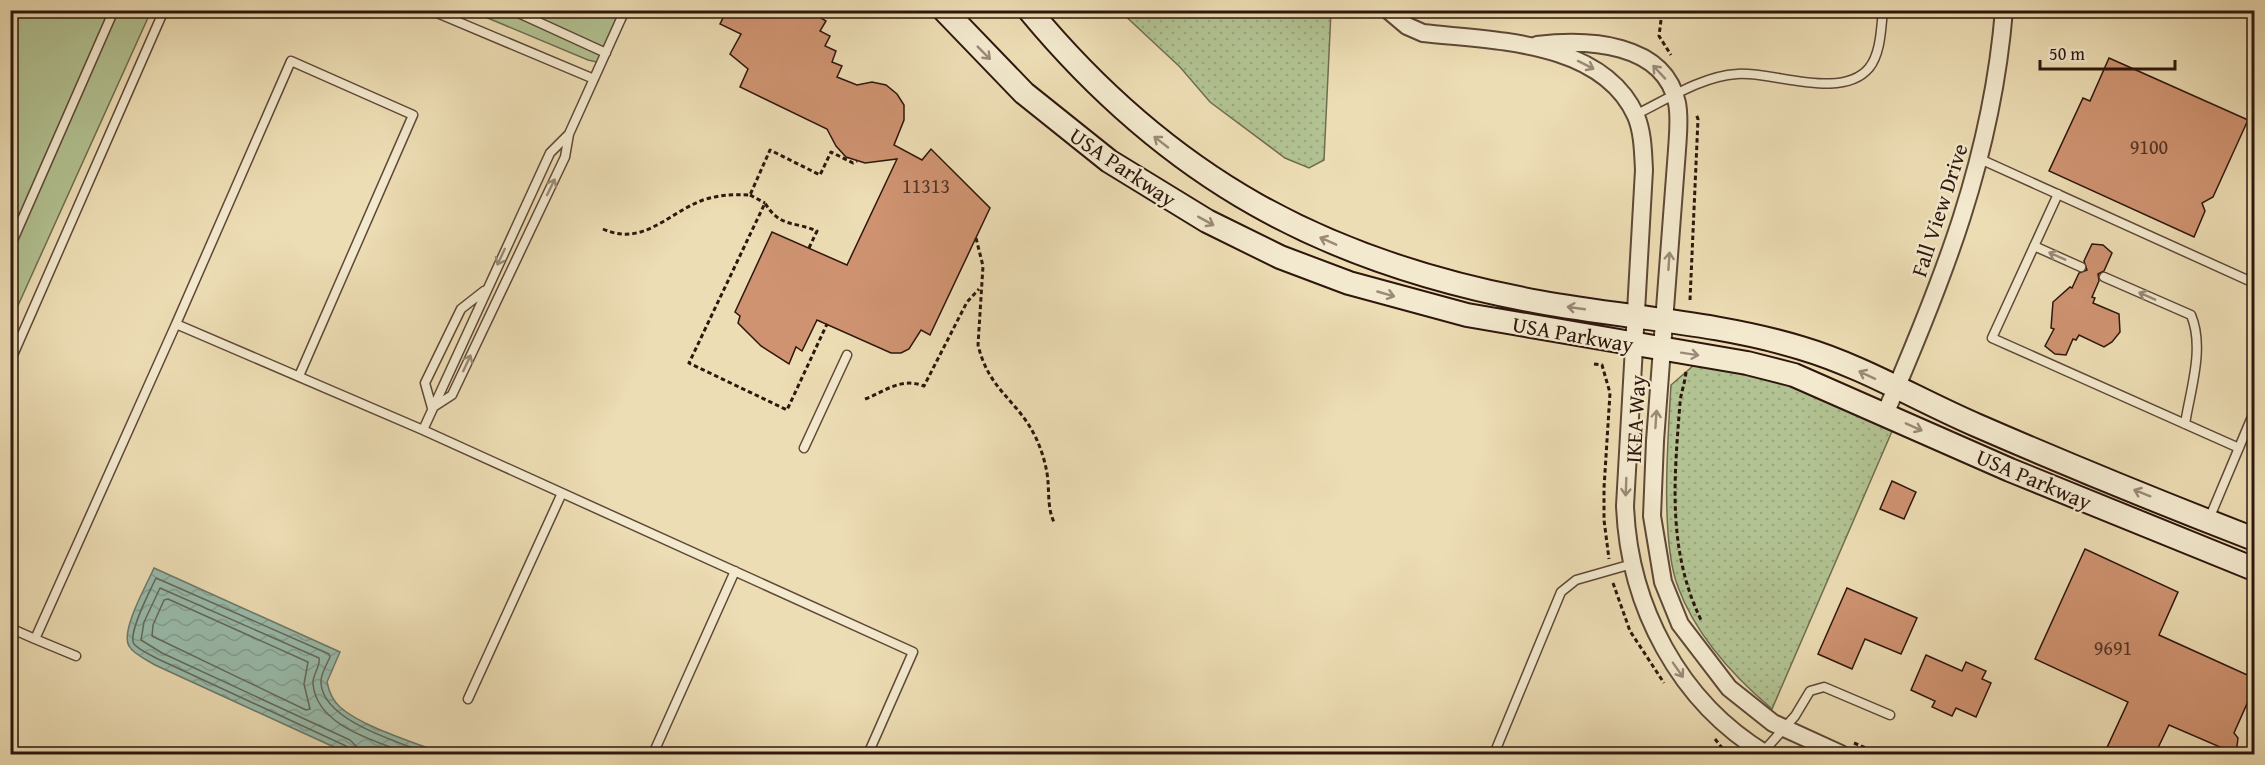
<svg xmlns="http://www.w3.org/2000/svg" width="2265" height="765" viewBox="0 0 2265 765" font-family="'Gentium Book Plus',serif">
<defs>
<pattern id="grass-dots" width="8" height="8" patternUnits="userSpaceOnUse" patternTransform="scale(1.5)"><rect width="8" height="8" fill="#b2c292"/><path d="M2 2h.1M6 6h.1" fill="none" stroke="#99a67d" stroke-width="1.8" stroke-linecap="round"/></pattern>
<pattern id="water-waves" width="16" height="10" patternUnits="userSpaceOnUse" patternTransform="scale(1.5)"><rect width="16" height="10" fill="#99bcac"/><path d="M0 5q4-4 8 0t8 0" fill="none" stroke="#84a193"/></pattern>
</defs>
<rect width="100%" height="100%" fill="#edddb4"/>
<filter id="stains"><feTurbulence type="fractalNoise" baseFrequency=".00333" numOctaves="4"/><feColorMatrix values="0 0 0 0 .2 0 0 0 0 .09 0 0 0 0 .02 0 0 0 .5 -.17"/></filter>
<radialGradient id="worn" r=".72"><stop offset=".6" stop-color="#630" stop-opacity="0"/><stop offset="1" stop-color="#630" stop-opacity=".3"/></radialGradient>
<path fill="url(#grass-dots)" stroke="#706c50" stroke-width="1.5" d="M1120 11H1331L1324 160 1309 168 1285 158 1210 102 1180 67Z
M1694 365 1784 381 1893 429 1772 709C1733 676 1696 636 1678 587 1660 540 1668 437 1671 385Z"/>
<path fill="#b2c292" stroke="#706c50" stroke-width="1.5" d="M11 11H151L11 321Z
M471 11H629L605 64 588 60Z"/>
<path fill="url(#water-waves)" stroke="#6e7a6c" stroke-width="1.5" d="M154 568 340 652 327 682C329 692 332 700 340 707 362 727 416 743 444 754H349L155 665C147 660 133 654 129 646 120 631 147 584 154 568Z"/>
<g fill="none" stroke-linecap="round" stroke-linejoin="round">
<path stroke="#64695c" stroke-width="1.5" d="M168 599 308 662 304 684 310 709 306 710 152 636 153 625 164 600Z
M350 754 346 746 158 659C151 655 139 650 134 644 127 634 151 589 156 578L329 654 330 657C327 664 320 675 321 683 323 721 399 742 429 754
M358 754 356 746 350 740 162 653 141 640 144 622 160 588 319 658C321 666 312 675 313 684 317 727 377 741 409 754"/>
</g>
<path fill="#cf9371" stroke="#2e160d" stroke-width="1.5" d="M727 10H818L816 15 826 21 820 31 830 36 825 46 836 51 832 62 842 66 837 77 857 85 872 82 886 85 897 94 904 105V120L894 145 922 160 931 149 990 208 930 335 921 330 909 349 901 353H891L817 320 802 351 796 347 789 364 761 346 738 323 740 316 735 312 772 232 847 265 897 159 865 163 846 157 836 146 827 129 740 87 748 69 730 54 741 34 720 24Z
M2109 58 2248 120 2213 197 2202 203 2205 211 2194 237 2049 171 2083 98 2090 101Z
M2092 244 2103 245 2112 253 2104 271 2098 274 2099 281 2092 297 2095 298 2093 303 2119 314 2120 332 2112 342 2104 347 2079 335 2076 340 2073 339 2066 355 2055 354 2045 346 2054 329 2051 328 2053 302 2070 287 2072 288 2079 273 2087 270 2084 261Z
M1892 481 1916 492 1904 519 1880 509Z
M2085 549 2178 592 2159 635 2254 678V688L2234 733 2238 738 2236 754 2169 725 2155 754H2104L2128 702 2035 659Z
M1847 588 1917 618 1901 654 1865 639 1852 669 1818 654Z
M1926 655 1962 671 1966 662 1986 671 1982 679 1991 683 1976 717 1956 708 1952 716 1932 707 1935 701 1911 690Z"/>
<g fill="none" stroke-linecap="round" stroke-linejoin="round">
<defs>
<path id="lane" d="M430 10 594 79
M512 10 606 53
M1635 115C1666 100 1702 76 1737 74 1773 71 1841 101 1869 68 1881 53 1881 28 1883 10
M1980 159 2254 283
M2058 194 1992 338 2239 448
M2034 246 2081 267
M10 247 114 10
M2104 277 2191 315C2205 348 2190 391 2185 424
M10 362 164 10
M299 376 413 115 291 61 176 324 423 430 550 153 569 134
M432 408 452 395 565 157 569 134 625 10
M432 408 425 383 461 309 484 291
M423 430 913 652 868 754
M804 448 847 355
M2209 519 2254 412
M10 628 35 639 176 324
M35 639 76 656
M468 699 562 493
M1763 752 1795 716 1810 691 1824 687 1890 715
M653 754 735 571
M1494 754 1561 592 1576 580 1632 564"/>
<path id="street" d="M1388 10 1407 26 1423 33C1493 41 1602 40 1636 116 1643 133 1643 152 1644 170L1625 506C1629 606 1679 702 1766 754
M1537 45C1587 39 1664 42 1677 103 1680 118 1678 134 1677 150L1655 441 1652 516 1663 582 1680 624 1729 688 1773 723 1841 754
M1885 414C1943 280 1992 158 2004 10"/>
<path id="secondary" d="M944 10 1024 93 1109 161 1207 221 1280 257 1349 283 1467 315 1747 363 1794 375 2010 470 2254 569
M1029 10C1169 179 1325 263 1539 302 1626 318 1716 322 1801 348 1862 366 1918 400 1976 425 2068 465 2161 503 2254 539"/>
</defs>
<use href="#lane" stroke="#5e4837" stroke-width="11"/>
<use href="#street" stroke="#5e4837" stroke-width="20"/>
<use href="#secondary" stroke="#2e160d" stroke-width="26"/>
<path stroke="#2e160d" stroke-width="3" stroke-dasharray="4.5 3" stroke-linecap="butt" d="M1661 20 1659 36 1671 55
M750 195 765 203
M603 229C643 247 668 213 703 200 719 195 733 194 750 195L770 150 820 175 831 152 853 163 857 161
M976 238 983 266 978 345C989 391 1018 400 1036 438 1042 451 1047 467 1048 482 1049 495 1048 510 1054 522
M809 248 817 231C794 221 780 228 765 203L689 363 787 410 827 324
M1690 300 1698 119 1696 114
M1594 364 1602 365 1610 393 1604 488V520L1609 559
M1686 372C1685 383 1681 392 1680 403 1674 480 1667 551 1702 622
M865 399C886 391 901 377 924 386L967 302 979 289
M1613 583 1630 631 1664 683
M1715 739 1727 754
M1854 743 1880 754"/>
<use href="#lane" stroke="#f3e9ce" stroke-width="8"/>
<use href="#street" stroke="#f3e9ce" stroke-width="16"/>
<use href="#secondary" stroke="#f3e9ce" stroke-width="22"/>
</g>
<defs><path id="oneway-shaft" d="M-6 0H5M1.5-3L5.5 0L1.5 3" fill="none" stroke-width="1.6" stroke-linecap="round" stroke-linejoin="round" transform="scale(1.5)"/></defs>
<g stroke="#9a8a77">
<use href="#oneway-shaft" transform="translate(984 53) rotate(45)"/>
<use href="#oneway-shaft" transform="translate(1586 65) rotate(27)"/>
<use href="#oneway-shaft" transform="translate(1659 72) rotate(-133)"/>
<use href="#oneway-shaft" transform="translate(1161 142) rotate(-142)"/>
<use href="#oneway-shaft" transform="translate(551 187) rotate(-64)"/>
<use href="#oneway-shaft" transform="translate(1206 221) rotate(29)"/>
<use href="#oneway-shaft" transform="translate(1328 241) rotate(-156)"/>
<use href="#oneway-shaft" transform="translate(2057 256) rotate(-156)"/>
<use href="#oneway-shaft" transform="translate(501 257) rotate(115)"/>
<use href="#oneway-shaft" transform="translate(1669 261) rotate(-86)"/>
<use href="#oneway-shaft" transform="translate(1386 294) rotate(16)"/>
<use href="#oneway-shaft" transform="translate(2147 296) rotate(-156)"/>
<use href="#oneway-shaft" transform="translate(1576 308) rotate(-172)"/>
<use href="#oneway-shaft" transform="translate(1690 354) rotate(9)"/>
<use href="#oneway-shaft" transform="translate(467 363) rotate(-65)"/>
<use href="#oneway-shaft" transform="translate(1867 375) rotate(-155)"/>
<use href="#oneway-shaft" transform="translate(1656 419) rotate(-86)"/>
<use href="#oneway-shaft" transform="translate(1914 427) rotate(24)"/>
<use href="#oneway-shaft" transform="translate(1626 487) rotate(92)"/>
<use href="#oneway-shaft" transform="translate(2142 493) rotate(-158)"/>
<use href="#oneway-shaft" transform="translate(1678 670) rotate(55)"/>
</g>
<g text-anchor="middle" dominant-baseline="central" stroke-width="4.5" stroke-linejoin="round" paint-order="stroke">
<g font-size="20" fill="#563526">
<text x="2149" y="146">9100</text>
<text x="926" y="185">11313</text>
<text x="2113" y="647">9691</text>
</g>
<g font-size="22" fill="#2e160d" stroke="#f3e9ce">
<text transform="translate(1123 167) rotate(34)">USA Parkway</text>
<text transform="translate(1939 210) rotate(-72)">Fall View Drive</text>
<text transform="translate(1573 334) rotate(10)">USA Parkway</text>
<text transform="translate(1635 419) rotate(-87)">IKEA Way</text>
<text transform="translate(2034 479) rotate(23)">USA Parkway</text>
</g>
</g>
<rect width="2265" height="765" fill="none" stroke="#edddb4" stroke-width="36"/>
<rect x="12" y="12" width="2241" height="741" fill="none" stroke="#2e160d" stroke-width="3"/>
<rect x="18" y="18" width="2229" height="729" fill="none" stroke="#2e160d" stroke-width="1.5"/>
<path d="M2040 60v9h135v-9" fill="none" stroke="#2e160d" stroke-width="3"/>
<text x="2049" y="60" font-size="18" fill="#2e160d" stroke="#f3e9ce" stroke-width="4.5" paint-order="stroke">50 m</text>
<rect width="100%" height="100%" filter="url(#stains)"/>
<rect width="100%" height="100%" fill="url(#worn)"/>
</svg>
